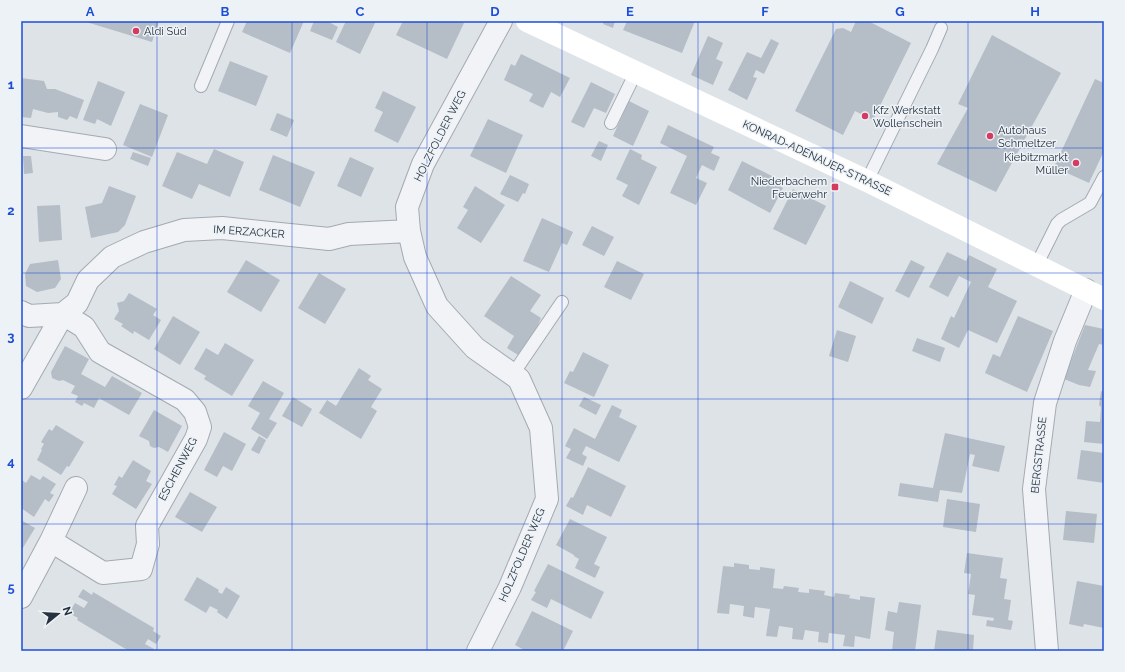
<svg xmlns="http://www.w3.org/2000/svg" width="1125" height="672" viewBox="0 0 1125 672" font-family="Raleway,sans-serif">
<rect width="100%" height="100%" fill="#dee3e8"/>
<path fill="#b5bdc6" d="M83 21H159L152 42Z
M247 21H304L290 53 242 32Z
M314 21H327L338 27 332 40 310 31Z
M346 21H376L360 54 336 42Z
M403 21H460L464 23 447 59 396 35Z
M604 21H615L613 28 603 24Z
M627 21H695L682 53 623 30Z
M856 21H868L911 43 873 120 855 111 843 135 795 111 836 29 843 28 851 32Z
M992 35 1061 73 996 192 937 164 968 108 958 104Z
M708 36 723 43 716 59 723 62 713 85 691 75Z
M771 39 779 43 764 74 756 70 753 77 757 78 747 100 728 90 747 52 761 58Z
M521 54 570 78 560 97 551 92 543 108 529 101 533 94 504 80 511 64 515 66Z
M230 61 268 76 256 106 218 91Z
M21 78 44 81 47 89H55L84 100 77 119 70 116 67 120 58 117V112L48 113 33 109 31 118 21 117Z
M1095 79 1104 83V151L1089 183 1054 167Z
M98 81 125 92 111 126 97 119 95 124 83 120Z
M591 82 615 94 606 113 594 108 584 128 571 122Z
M383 91 416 107 398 143 374 131 383 112 375 108Z
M629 101 649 111 633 146 613 136Z
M140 104 168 115 152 157 123 145Z
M277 113 294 120 287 137 270 130Z
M488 119 523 135 506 173 470 156Z
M668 125 714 147 711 153 720 157 714 171 702 165 696 178 707 183 696 205 670 193 687 156 660 143Z
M599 141 608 145 601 161 591 156Z
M214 149 244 162 230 197 199 184 192 199 162 186 177 152 207 164Z
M630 149 642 155 641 159 657 167 639 205 622 196 628 185 616 179Z
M133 152 151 158 148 166 130 159Z
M273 155 315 172 300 207 259 190Z
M23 156H31L33 173 24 174Z
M350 157 374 168 361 197 337 186Z
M742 161 772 176 770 181 783 188 770 213 728 190Z
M510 175 529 184 525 194 523 193 518 202 500 194Z
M109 186 136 196 125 225 118 232 91 238 85 207 102 203Z
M475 186 505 205 481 243 457 228 468 210 463 207Z
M793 189 826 206 806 245 773 229Z
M60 205 62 240 39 242 37 206Z
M542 218 573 232 567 245 562 243 549 272 523 261Z
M592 226 614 237 604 256 582 245Z
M947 252 966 261 969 255 997 269 988 287 1017 301 997 343 968 330 959 348 941 339 951 316 954 318 971 282 959 276 948 297 929 287Z
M58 260 61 279 55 288 37 292 26 286 25 274 30 264Z
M246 260 280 280 261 312 227 292Z
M911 260 925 267 909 298 895 291Z
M617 261 644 274 631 300 604 287Z
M319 273 346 289 325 324 298 308Z
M511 276 541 295 530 311 541 318 537 327 518 355 507 348 514 336 484 316Z
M850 281 884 298 872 324 838 307Z
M129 293 157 309 153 315 161 320 149 340 134 331 133 334 121 326 123 324 114 319 119 311 117 303 124 301Z
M173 316 200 332 180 365 154 349Z
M1018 316 1053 331 1027 392 985 373 993 354 1000 357Z
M1085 325 1104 329V345L1099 344 1088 370 1096 371 1090 387 1079 385 1064 379Z
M837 330 856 336 848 362 829 356Z
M917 338 945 348 940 362 912 351Z
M225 343 254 360 232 396 204 379 206 376 194 369 206 348 218 355Z
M65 346 89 359 81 374 105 387 112 376 142 393 129 415 99 398 94 408 84 403 82 406 75 402 78 396 71 393 75 386 63 380 59 381 52 378 51 372Z
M583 352 609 365 594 397 564 383 570 371 573 372Z
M359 368 371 376 368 380 382 389 371 407 377 411 361 439 319 413 327 400 336 406Z
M263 381 284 393 269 419 277 423 267 439 251 429 260 413 248 406Z
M1101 391 1104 392V444L1084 442 1086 421 1100 422 1101 407 1099 405Z
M293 397 312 409 302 427 282 416Z
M584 397 601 405 596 415 579 406Z
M612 405 622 410 619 417 637 426 619 462 586 446 582 454 587 457 583 466 566 458 571 449 565 446 574 428 595 439Z
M154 410 182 426 168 452 159 447 154 448 150 446 149 441 139 436Z
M56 425 84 442 69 467 67 466 61 475 37 460 42 450 41 449 44 444 41 442 49 429 52 431Z
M224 432 246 444 232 471 223 466 217 477 204 470Z
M945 433 1005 446 999 472 972 466 975 455 970 454 962 493 940 490 938 502 898 496 900 483 933 488Z
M259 436 266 440 259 454 251 450Z
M1081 450 1104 453V483L1077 479Z
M133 460 151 471 146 481 152 484 136 509 112 494 117 486 114 485 119 476 122 478Z
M588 467 626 486 611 517 587 505 583 515 566 506 571 497 573 498Z
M31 475 40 480 43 476 56 484 50 493 54 495 49 502 45 499 34 517 21 508 22 498 21 497V483L22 480 26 483Z
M190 492 217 507 202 532 175 517Z
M947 499 980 504 976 532 943 527Z
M1066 511 1097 514 1094 543 1063 540Z
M570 519 607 537 594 564 600 567 595 578 575 568 579 559 574 556V555L556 545Z
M21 520 35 528 21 551Z
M967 553 1003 558 1000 578 1007 579 1004 599 1011 600 1008 620 1013 621 1011 630 986 626 987 620 993 621 994 618 972 615 975 595 968 594 971 574 964 573Z
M734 563 749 565V569L760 570V567L775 569 773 588 783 589 784 586 799 588 798 592 809 593V589L825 591 824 595 834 597 835 593 850 595 849 598 860 600V596L875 598 870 639 855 636 854 647 843 646 845 635 829 633 828 643 818 642 819 632 805 630 803 640 792 639 793 628 779 626 777 637 766 636 770 609 755 607 754 618 743 616 744 606 730 604 729 614 717 613 723 566 734 567Z
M548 564 604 592 591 619 551 599 547 608 531 600 536 592 534 591Z
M197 577 219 590 218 592 222 594 226 587 240 596 227 619 217 612 218 610 210 606 206 613 184 600Z
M1077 581 1104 586V628L1084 624 1083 627 1069 624Z
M83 589 92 595 93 592 154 628 153 631 161 636 156 644 148 639 145 644 154 649 153 651H129L77 620 78 618 69 613 75 603 84 608 88 602 78 597Z
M899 602 921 605 915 651H892L894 632 885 630 888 611 897 613Z
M532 611 573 631 563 651H526L515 645Z
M937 630 974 635 973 651H934Z"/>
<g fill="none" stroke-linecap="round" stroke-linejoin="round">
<defs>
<path id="lane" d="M201 86 228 21
M611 123 636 72
M867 181 932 49 941 28
M1036 266 1057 224 1061 220 1090 203 1104 177
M513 374 562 302"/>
<path id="street" d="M21 136 105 149
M21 312 29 316 63 314 84 327 100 352 185 400 195 412 200 427 196 439 147 526 148 544 141 569 103 573 51 541 21 597
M21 388 63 314 77 303 88 280 112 257 144 242 184 230 222 228 329 239 349 234 409 231
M51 541 76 488
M478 651 510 587 547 499 541 428 519 379 475 348 437 306 415 257 409 231 407 207 423 164 501 21
M1047 651 1034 489 1045 403 1065 341 1086 290"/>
</defs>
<use href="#lane" stroke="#a3aab2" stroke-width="14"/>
<use href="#street" stroke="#a3aab2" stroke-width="24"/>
<use href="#lane" stroke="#f1f3f7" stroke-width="12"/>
<use href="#street" stroke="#f1f3f7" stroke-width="22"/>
<path stroke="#fff" stroke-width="22" d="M527 21 867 181 1104 299"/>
</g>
<path fill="none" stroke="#1d4ed8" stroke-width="1" stroke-opacity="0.55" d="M157 21V651M292 21V651M427 21V651M562 21V651M698 21V651M833 21V651M968 21V651M21 148H1104M21 273H1104M21 399H1104M21 524H1104"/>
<g fill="#d53b60" stroke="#edf2f6" stroke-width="1.5">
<circle cx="136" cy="31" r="4"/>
<circle cx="865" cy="116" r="4"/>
<circle cx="990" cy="136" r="4"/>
<circle cx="1076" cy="163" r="4"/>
<rect x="831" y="183" width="8" height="8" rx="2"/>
</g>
<g text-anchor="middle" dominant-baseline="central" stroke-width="3" stroke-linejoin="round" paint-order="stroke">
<g font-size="11" fill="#263240" stroke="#edf2f6" text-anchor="start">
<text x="144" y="31">Aldi Süd</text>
<text x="873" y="110">Kfz Werkstatt<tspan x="873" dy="13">Wollenschein</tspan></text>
<text x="998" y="130">Autohaus<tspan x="998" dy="13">Schmeltzer</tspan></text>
<text x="1068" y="157" text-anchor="end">Kiebitzmarkt<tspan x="1068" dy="13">Müller</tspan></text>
<text x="827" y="181" text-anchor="end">Niederbachem<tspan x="827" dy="13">Feuerwehr</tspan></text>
</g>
<g font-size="11" fill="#263240" stroke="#edf2f6">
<text transform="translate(440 136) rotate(-63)">HOLZFOLDER WEG</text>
<text transform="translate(817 158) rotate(25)">KONRAD-ADENAUER-STRASSE</text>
<text transform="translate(249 232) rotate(4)">IM ERZACKER</text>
<text transform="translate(1039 455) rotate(-84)">BERGSTRASSE</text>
<text transform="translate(178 469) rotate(-62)">ESCHENWEG</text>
<text transform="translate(522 555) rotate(-67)">HOLZFOLDER WEG</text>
</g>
</g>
<rect width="1125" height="672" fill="none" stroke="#edf2f6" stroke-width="44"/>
<g transform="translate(58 614) rotate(72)" stroke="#edf2f6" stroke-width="3" paint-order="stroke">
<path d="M0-3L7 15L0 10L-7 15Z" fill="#263240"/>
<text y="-6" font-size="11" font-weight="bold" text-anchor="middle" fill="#263240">N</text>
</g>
<rect x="22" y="22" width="1081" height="628" fill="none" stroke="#1d4ed8" stroke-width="1.5"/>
<g font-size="13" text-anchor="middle" font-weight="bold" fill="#1d4ed8">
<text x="90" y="16">A</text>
<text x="225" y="16">B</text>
<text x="360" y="16">C</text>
<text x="495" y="16">D</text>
<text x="630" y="16">E</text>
<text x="765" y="16">F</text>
<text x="900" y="16">G</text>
<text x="1035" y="16">H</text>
<text x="11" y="89">1</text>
<text x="11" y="215">2</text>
<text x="11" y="341">3</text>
<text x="11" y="466">4</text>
<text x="11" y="592">5</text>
</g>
</svg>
